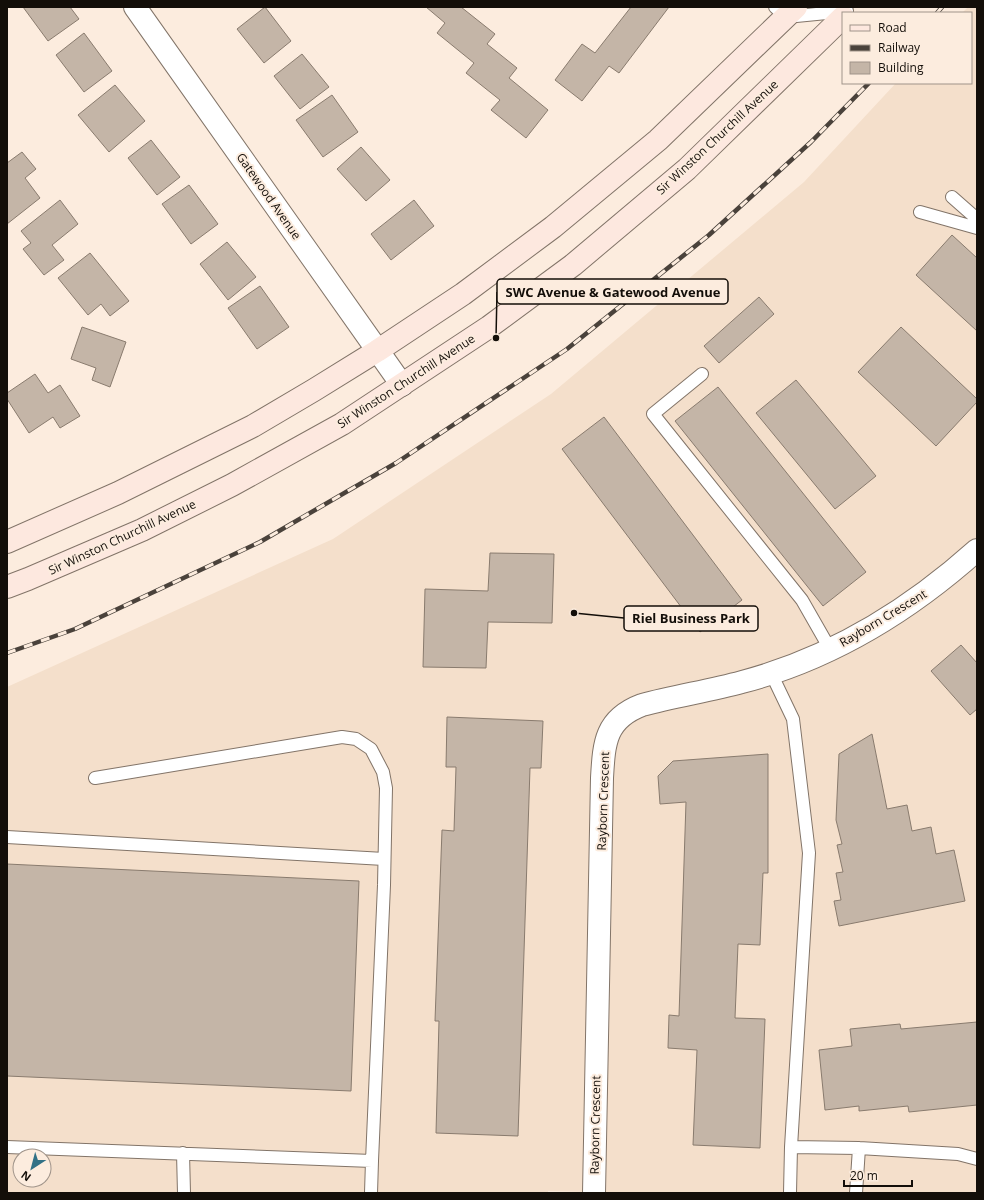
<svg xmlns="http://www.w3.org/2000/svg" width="984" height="1200" viewBox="0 0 984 1200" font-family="'Open Sans',sans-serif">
<rect width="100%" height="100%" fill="#fcecde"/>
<path fill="#f4dfcb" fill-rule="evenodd" d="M968 7H977V1193H620L548 1191V1193H7V687L333 539 551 394 804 182 896 83H971V13H962ZM20 1156H44V1180H20Z"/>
<path fill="#c4b5a7" stroke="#897b6e" d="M23 7H70L79 19 48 41Z
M265 7 291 41 264 63 237 29Z
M426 7H461L495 34 487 44 517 68 509 78 548 110 526 138 491 110 500 100 466 73 474 63 437 33 445 23Z
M631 7H669L619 73 609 66 582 101 555 80 582 44 595 53Z
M84 33 112 71 84 92 56 55Z
M302 54 329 87 300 109 274 76Z
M115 85 145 121 109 152 78 115Z
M332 95 358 132 323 157 296 120Z
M151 140 180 177 157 195 128 158Z
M361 147 390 180 366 201 337 169Z
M22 152 36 169 25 178 40 198 7 224V163Z
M189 185 218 224 191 244 162 204Z
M60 200 78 224 52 245 64 260 44 275 23 249 31 243 21 231Z
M414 200 434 226 391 260 371 234Z
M952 235 977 258V331L916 275Z
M227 242 256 277 228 300 200 264Z
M90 253 129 301 110 316 101 304 88 315 58 278Z
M260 286 289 327 257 349 228 308Z
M759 297 774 314 719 363 704 346Z
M82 327 126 342 110 387 92 380 96 368 71 359Z
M901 327 977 399V402L936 446 858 372Z
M35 374 48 393 60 385 80 416 60 428 53 417 29 433 7 399V393Z
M796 380 876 476 835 509 756 413Z
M718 387 866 572 823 606 675 421Z
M604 417 742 600 700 632 562 449Z
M490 553 554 554 552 623 488 622 486 668 423 667 425 589 488 591Z
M961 645 977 663V709L970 715 931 671Z
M447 717 543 721 541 768H530L518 1136 436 1133 439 1021H435L442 830 454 831 456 767H446Z
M872 734 887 809 907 805 912 831 931 827 936 854 954 850 965 901 839 926 834 901 841 900 836 873 843 872 837 845 842 844 836 820 839 754Z
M768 754V873H763L760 945 738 944 735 1018 765 1019 760 1148 693 1145 697 1050 668 1048 669 1015 679 1016 686 802 660 804 658 776 673 761Z
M7 864 359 881 351 1091 7 1076Z
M977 1022V1105L909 1112 908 1106 859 1111V1106L825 1110 819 1050 852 1046 850 1029 900 1024 901 1029Z"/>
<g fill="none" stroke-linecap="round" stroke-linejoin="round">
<defs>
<path id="service" d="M775 7 786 17 847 11
M952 197 977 219
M920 212 977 228
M702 374 653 414 802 600 830 649
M771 673 793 719 809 853 791 1147
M7 837 384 859
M7 1147 372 1161 384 885 386 788 383 772 371 749 356 739 342 737 95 778
M183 1153 184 1193
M371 1193 372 1161
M790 1193 791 1147 859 1148 958 1154 977 1159
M856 1193 859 1148"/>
<path id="minor" d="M594 1193 602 778C604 743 605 719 642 705 675 696 709 691 742 682 830 659 910 610 977 550"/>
<path id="tertiary" d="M135 7 402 385"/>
<path id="secondary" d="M7 542 118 493 253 426 314 390 377 351 463 294 553 227 658 140 796 7
M7 587 28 579 142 530 232 485 342 424 489 327 573 265 687 169 843 17"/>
</defs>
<use href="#service" stroke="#827468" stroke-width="14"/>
<use href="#minor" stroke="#827468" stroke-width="24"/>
<use href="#tertiary" stroke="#827468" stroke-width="24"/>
<use href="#secondary" stroke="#827468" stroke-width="24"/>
<use href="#service" stroke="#fff" stroke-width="12"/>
<use href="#minor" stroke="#fff" stroke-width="22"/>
<use href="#tertiary" stroke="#fff" stroke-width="22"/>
<use href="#secondary" stroke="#fde8df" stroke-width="22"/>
<defs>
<path id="rail" d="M937 13 942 7
M7 653 75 629 260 542 396 463 567 349 709 235 811 142 869 83"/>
</defs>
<use href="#rail" stroke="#4a423b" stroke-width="4.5"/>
<use href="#rail" stroke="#fcecde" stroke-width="3" stroke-dasharray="9" stroke-linecap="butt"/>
</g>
<g text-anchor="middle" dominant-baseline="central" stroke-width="4" stroke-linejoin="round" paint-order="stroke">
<g font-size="12" fill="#130e09" stroke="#fcecde">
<text transform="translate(717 137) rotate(-43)">Sir Winston Churchill Avenue</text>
<text transform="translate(269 196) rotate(55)">Gatewood Avenue</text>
<text transform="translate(406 381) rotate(-33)">Sir Winston Churchill Avenue</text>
<text transform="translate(122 537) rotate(-25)">Sir Winston Churchill Avenue</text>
<text transform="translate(883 618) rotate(-31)">Rayborn Crescent</text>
<text transform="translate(603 801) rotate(-88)">Rayborn Crescent</text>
<text transform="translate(595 1125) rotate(-89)">Rayborn Crescent</text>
</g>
</g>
<path fill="none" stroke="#130e09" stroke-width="1.5" d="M496 338L497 292M574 613L624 618"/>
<g fill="#130e09" stroke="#fcecde" stroke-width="1.5">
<circle cx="496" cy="338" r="4"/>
<circle cx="574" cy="613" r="4"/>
</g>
<g fill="#fcecde" stroke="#130e09" stroke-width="1.5">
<rect x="497" y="279" width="231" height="25" rx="4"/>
<rect x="624" y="606" width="134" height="25" rx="4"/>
</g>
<g font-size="13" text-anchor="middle" font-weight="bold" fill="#130e09">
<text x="613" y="297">SWC Avenue &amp; Gatewood Avenue</text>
<text x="691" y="623">Riel Business Park</text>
</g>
<rect width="984" height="1200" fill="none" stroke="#130e09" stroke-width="16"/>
<rect x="842" y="12" width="130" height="72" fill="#fcecde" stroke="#9f9389"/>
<rect x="850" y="25" width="20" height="6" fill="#fde8df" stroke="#9f9389"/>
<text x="878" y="32" font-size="12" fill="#130e09">Road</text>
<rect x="850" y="45" width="20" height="6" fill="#4a423b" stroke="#9f9389"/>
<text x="878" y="52" font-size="12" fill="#130e09">Railway</text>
<rect x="850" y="62" width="20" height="12" fill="#c4b5a7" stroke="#9f9389"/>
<text x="878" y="72" font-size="12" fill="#130e09">Building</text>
<g transform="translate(32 1168) rotate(216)"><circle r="19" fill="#fcecde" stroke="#9f9389"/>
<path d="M0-3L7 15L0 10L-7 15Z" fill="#327186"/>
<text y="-6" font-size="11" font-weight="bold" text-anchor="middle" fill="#130e09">N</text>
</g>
<path d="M844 1180v6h68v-6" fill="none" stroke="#130e09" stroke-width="2"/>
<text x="850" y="1180" font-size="12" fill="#130e09" stroke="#fcecde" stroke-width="3" paint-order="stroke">20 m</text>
</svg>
